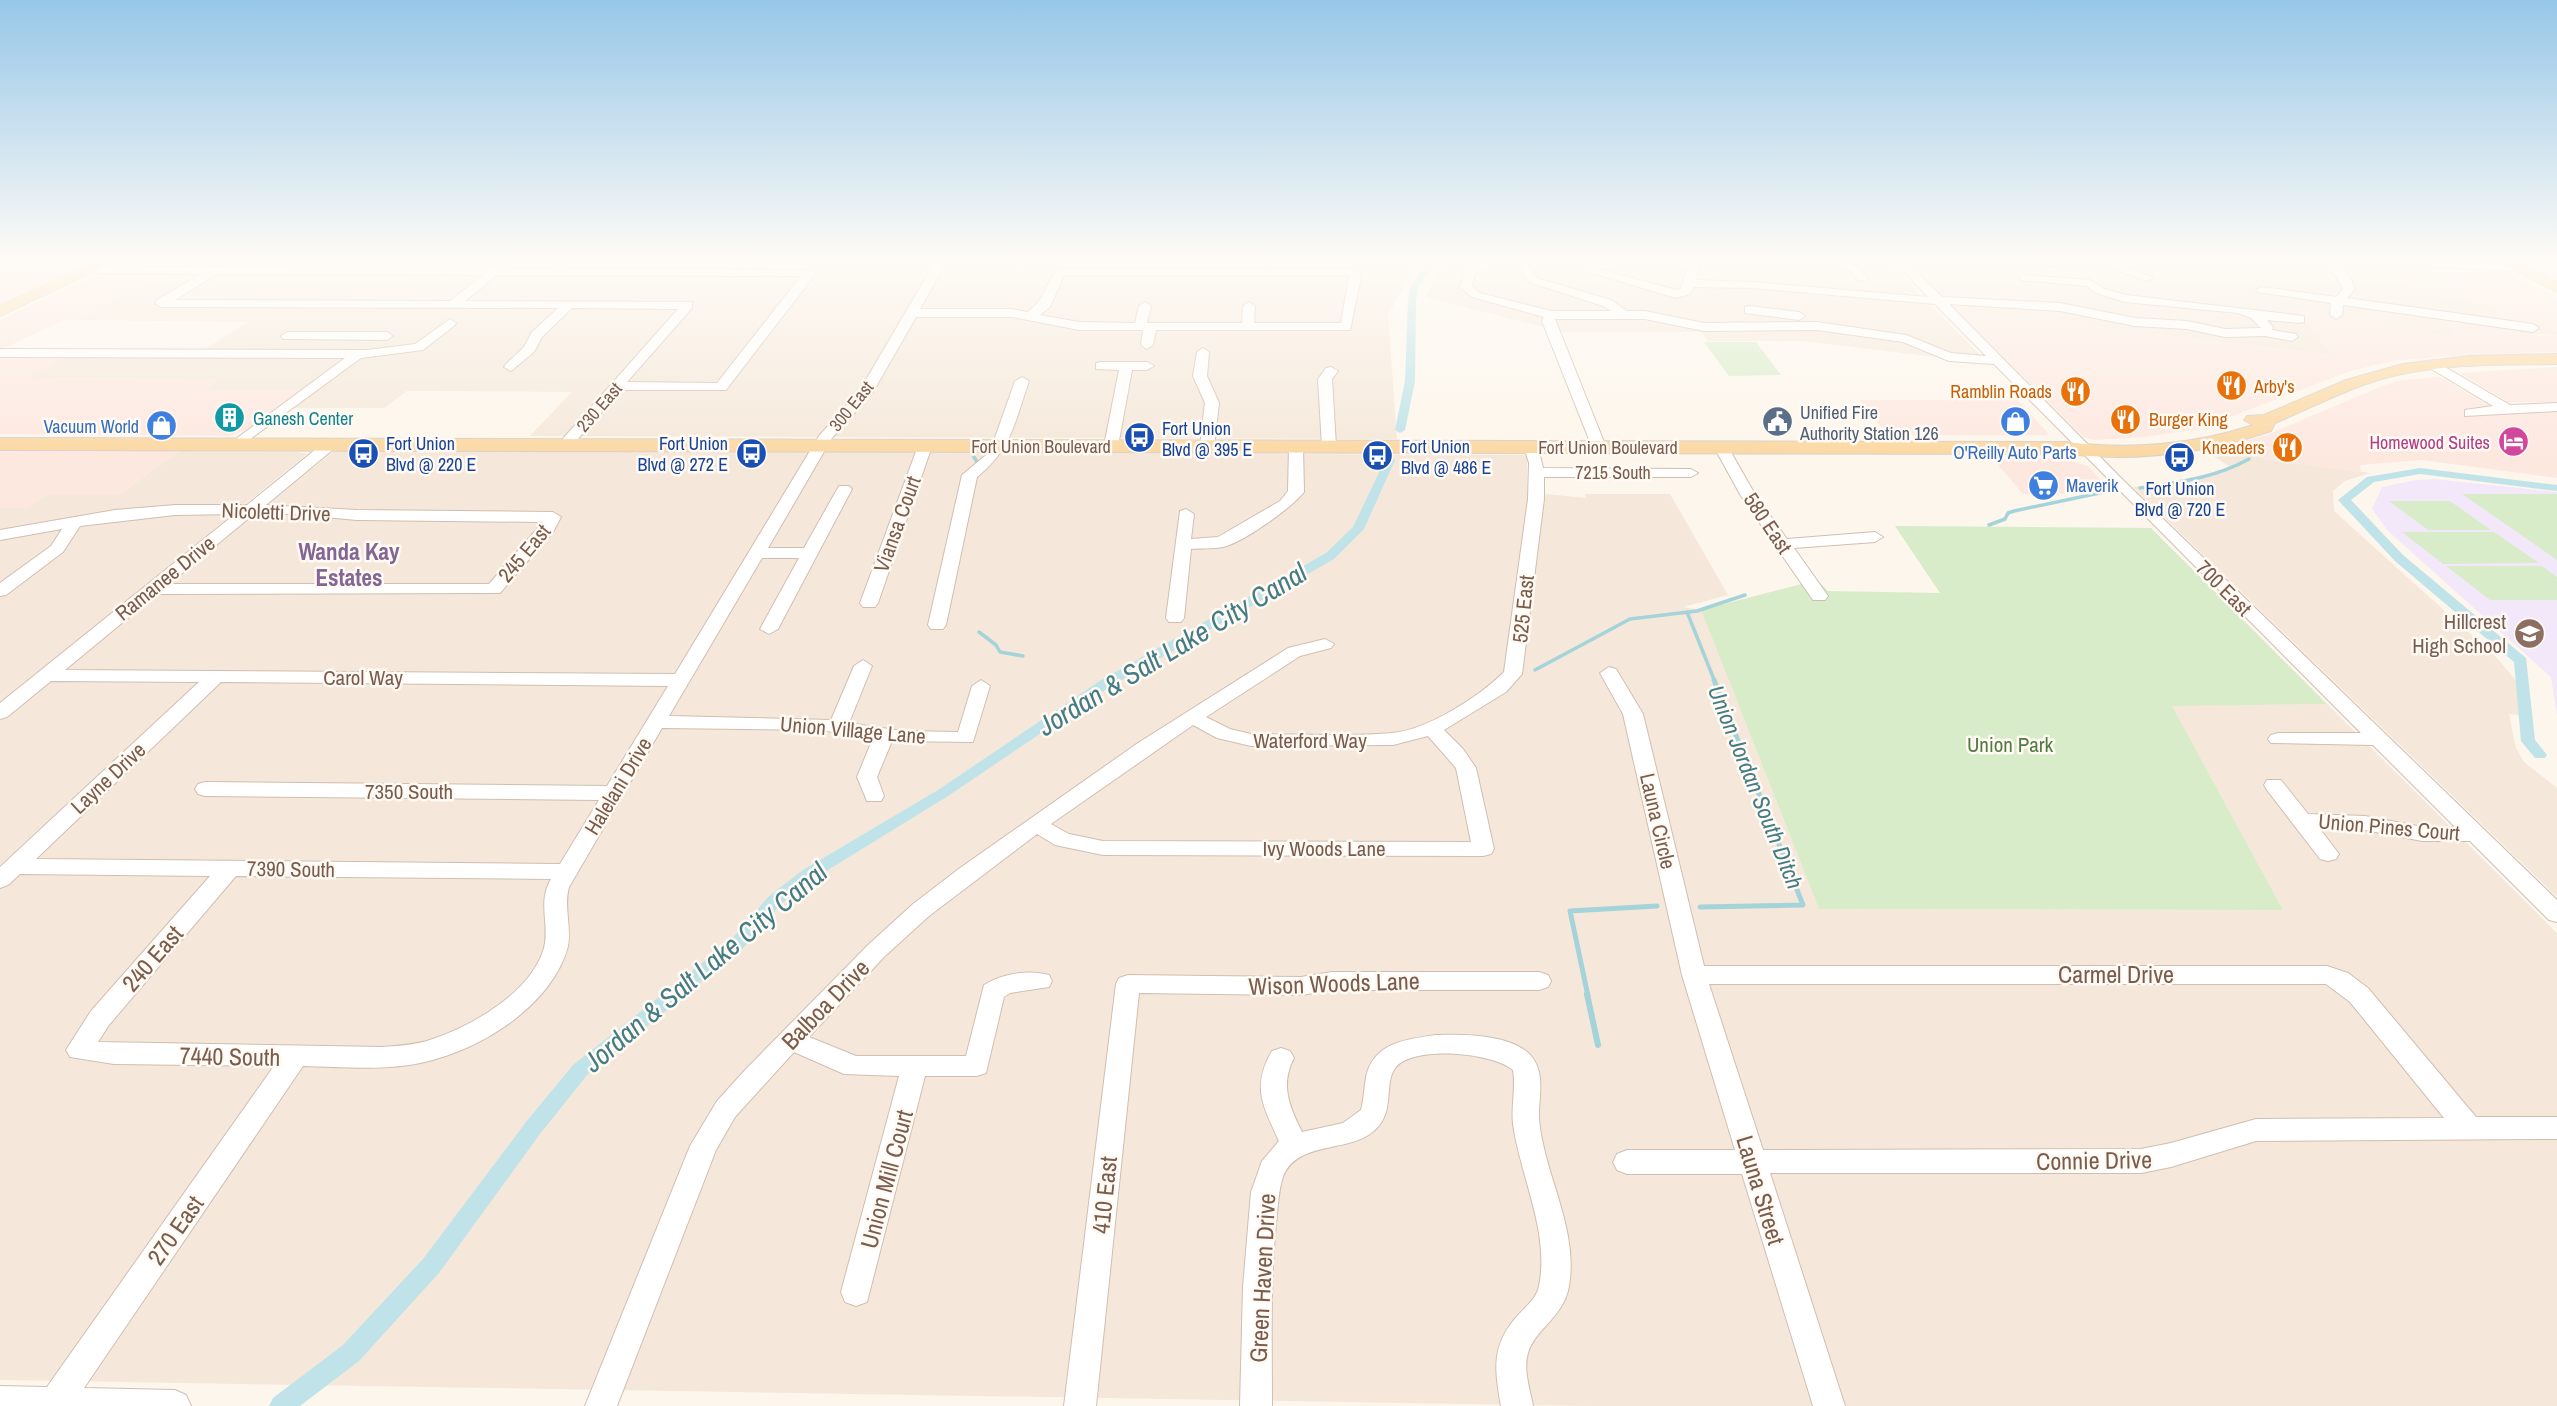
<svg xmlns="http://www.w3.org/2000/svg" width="2557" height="1406" viewBox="0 0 2557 1406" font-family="'Archivo Narrow',sans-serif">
<rect width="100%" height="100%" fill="#fdf6ec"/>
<path fill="#f5e8da" d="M199 257H1413L1414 270 1388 315 1397 439 530 436 572 392 407 391 384 408H278L203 390 218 379 29 378 68 355 191 358 248 322 78 320Z
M1445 257H1884L1988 363 1802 341H1708L1702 332H1562L1426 297Z
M1904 257H2478L2501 269 2431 266 2451 281 2387 275 2422 295 2494 305 2506 322 2539 323 2557 332V335L2451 331 2453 337 2298 311 2332 355 1956 310Z
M2233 444 2263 459 2370 473 2345 481 2333 491 2334 511 2497 658 2518 683 2519 715 2509 714 2516 748 2524 762 2557 788V897L2133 487 2208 477 2233 469 2208 452Z
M335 450 1527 455V492L1586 498 1585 494H1670L1728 595 1683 607 1701 610 1819 909 2283 910 2171 705 2327 704 2557 933V1406H1591L0 1380V508H27L46 495H119L179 451 298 452 307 454 90 630 111 631Z"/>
<path fill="#fde8e0" d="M0 257H102L0 303Z
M133 257H199L181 268 118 267Z
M2509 257H2557V281L2544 274Z
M2429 265 2501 269 2557 297V332L2533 322 2499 321 2494 305 2422 295 2385 275 2450 280Z
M172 272 78 320H64L0 350V319L94 276 105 273Z
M1956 310 2331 355 2298 310 2452 337 2449 321 2539 336 2557 335V352L2446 356 2392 361 2350 371 2199 429 2143 437 2094 440 2084 437Z
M0 355H68L31 378 219 379 205 390H302L250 428 230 436 0 434Z
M2557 367V402H2508L2460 373Z
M2440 377 2504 414 2557 411V478L2422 460 2360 465 2361 472 2263 459 2233 444 2264 436 2385 385 2402 380Z
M1860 400H2018L2048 433 2046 435H1887Z
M0 451H179L119 495H46L27 508H0Z
M1992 458H2060L2088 466 2113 493 2023 494Z"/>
<path fill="#f3e8fa" d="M2434 479 2557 492V715L2551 677 2388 531 2372 509 2382 487 2416 480Z"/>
<path fill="#d8ecc9" d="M1704 342H1756L1781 375 1729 376Z
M2462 494H2557V560Z
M2389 501H2450L2491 530H2428Z
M1895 526 2151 528 2327 704 2172 706 2283 910 1819 909 1701 610 1817 580 1828 591 1940 593Z
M2402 532H2494L2539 563 2443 564Z
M2446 566H2542L2557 577V600H2490Z"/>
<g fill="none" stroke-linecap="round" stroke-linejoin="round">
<path stroke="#a5d3da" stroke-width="3.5" d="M974 457 977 462
M2140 488C2179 482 2215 478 2249 459
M1989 525 2005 519 2008 513 2014 511 2109 491
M1687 612 1715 682
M979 632 996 645 1000 652 1023 656
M1535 670 1630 619 1697 611 1745 595"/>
<path stroke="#a5d3da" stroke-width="5" d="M1700 907 1803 905 1714 680
M1588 996 1570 911 1657 906"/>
<path stroke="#a5d3da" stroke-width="6" d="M1587 994 1598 1045"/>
<path fill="#bfe3e8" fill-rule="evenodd" d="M1432 257H1440L1420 284 1416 300 1415 381 1405 430 1400 433 1395 430 1405 381 1408 300 1412 284Z
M1390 457 1395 460 1364 529 1334 559 1108 688 948 796 815 878 781 904 743 948 587 1075 540 1134 439 1273 359 1361 300 1406H269L273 1398 343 1345 423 1259 526 1122 573 1065 731 940 769 896 803 870 938 790 1098 682 1326 553 1353 527 1385 460Z
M2420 468 2557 485V491L2420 474 2374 482 2351 500 2403 555 2526 658 2535 740 2547 755 2545 758H2535L2521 741 2514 662 2395 561 2338 500 2367 477Z"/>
<defs>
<path id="minor" d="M506 257H518L505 268 810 270 816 273 726 390H621L570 448 565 449 558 445 560 442 678 309 572 308 542 337 534 352 511 371 504 367 506 364 524 347 532 332 558 308 161 307 155 303 157 300 201 274 91 273 85 270 91 267 492 268ZM217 274 483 275 450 301 175 300ZM497 275 801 276 717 383 627 382 692 308V302L465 301Z
M938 257H949L920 309H1012L1027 312C1048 299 1046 276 1060 269H1354L1358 270 1361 277 1350 330H1156L1153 345 1147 349 1141 345 1143 330H1079L1012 317H916L873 392 832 438 768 548H804L839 486H849L852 489 778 629 769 634 760 629 799 558H762L669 716 831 720 854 666 863 660 872 666 849 723 902 731 958 732 972 686 981 680 990 686 973 742 892 741 877 777 884 796 881 801H867L857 777 873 738 820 730 662 728 569 887C563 908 573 930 567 950 547 1012 470 1056 409 1065 375 1070 338 1067 303 1066L84 1388 175 1390 186 1395 191 1406H0V1386L47 1387 274 1066 114 1064 70 1057 66 1050 91 1011 210 876 20 874 8 885 0 888V867L199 682 51 681 7 717 0 719V703L235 514 175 515 80 526 63 552 6 595 0 596V583L51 546 62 529 0 540V530L115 510 175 505H247L326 441 331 440 338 444 336 447 266 505 357 510 553 512 561 517 553 532 500 593 157 594 65 670 675 674 819 436 860 390ZM1064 275H1349V277L1341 323H1254L1255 306 1249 302 1243 306 1242 323H1147L1151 306 1145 302 1139 306 1135 323 1079 322 1040 315 1050 307ZM254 514H293L357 520 543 522 489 584H169ZM221 682 668 686 607 786 205 782 198 784 195 789 198 794 205 796 599 800 560 864 36 859ZM236 876 551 879C537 903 550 924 544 948 531 993 472 1026 430 1040 414 1045 398 1046 382 1047L98 1042 109 1025Z
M1487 257 1526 260 1537 278 1611 300 1627 311H1645L1704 323 1817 322 1906 335 1951 353 1986 356 1935 304 1752 288 1694 287 1690 294 1676 298 1592 273 1581 259 1599 257 1594 261 1600 269 1676 290 1681 289 1687 268 1627 260 1622 257H1656L1695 263 1700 269 1696 280 1752 282 1928 297 1891 257H1902L1942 297 2060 303 2135 318 2187 321 2225 329 2261 328 2251 318 2238 313 2125 302 2096 293 2087 286 2020 280V276L2024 275 2090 280 2104 289 2126 295 2304 316V322L2300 323 2267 320 2273 327 2272 330 2296 334 2298 337 2292 341 2265 336 2225 337 2187 329 2135 326 2060 311 1949 304 2124 481 2557 900V922L2549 920 2470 841H2422L2365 830 2320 829 2339 854 2336 859 2328 861 2320 859 2267 790 2264 785 2267 780H2281L2308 814 2365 816 2422 827H2455L2373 745 2271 743 2268 739 2271 735 2278 733H2361L1994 364 1949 361 1903 342 1817 330 1704 331 1645 319H1555L1606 447 1599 451 1592 447 1542 321 1544 317 1472 297 1460 287 1466 270ZM1494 263 1518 265 1529 282 1603 306 1611 311H1551L1480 293 1472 286 1475 274Z
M1747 257 1839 259 1858 267 1869 279 1859 281 1850 271 1837 265 1806 266 1752 260Z
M1958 257 2067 261 2073 264 2067 267 1963 260Z
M2102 257H2115L2129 268 2153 278 2147 281 2121 272Z
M2288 257H2366L2519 266V270L2515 271 2333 262 2349 276 2355 289 2347 298 2533 324 2539 328 2533 332 2343 305 2342 315 2336 319 2330 315 2331 303 2258 292 2256 290 2262 287 2336 297 2343 289C2339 278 2327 264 2315 261 2306 259 2296 262 2288 257Z
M1749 306 1799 312 1805 316 1799 320 1745 313V307Z
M450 319 456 323 454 326 423 350 361 358 238 448 231 444 233 441 345 358 0 357V349L368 350 415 344Z
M287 332H387L393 336 387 340 283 339 281 336Z
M1203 348 1209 352 1207 376 1219 403 1214 446 1207 450 1200 446 1205 403 1193 376 1197 352Z
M2433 360 2510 405 2557 403V411L2465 416V410L2493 406 2428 367 2427 364Z
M1101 362H1147L1154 366 1147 370H1132L1118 446 1111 450 1104 446 1119 370 1096 369V363Z
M1331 367 1338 371 1332 379 1336 446 1329 450 1322 446 1318 379 1326 368Z
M1022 377 1029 381C1015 421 1012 449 977 477L946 625 943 629H931L928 625 962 475 986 455 992 446 1015 381Z
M925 442 932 446 878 603 875 607H863L860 603 918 446Z
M1296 442 1303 446 1304 492C1293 507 1242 543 1223 547 1213 549 1201 548 1191 549L1184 618 1181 622H1169L1166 618 1180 511 1186 509 1194 514 1191 539 1218 537 1280 501 1288 491 1289 446Z
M1531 443 1538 447 1543 468 1691 469 1698 473 1691 477H1544V499L1522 674 1506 692 1444 730 1463 749 1476 768 1494 849 1491 854 1483 856 1103 855 1055 845 1037 834 929 916 884 957 809 1037 856 1056H966L984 985C1001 974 1029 969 1049 975L1052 981 1049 987 1010 993 1004 997 986 1073 977 1076H925L867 1302 856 1306 845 1302 841 1292 899 1076 844 1074 794 1052 735 1117 716 1150 617 1406H585L690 1146 717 1101 746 1069 868 945 913 904 960 868 1138 743 1288 648 1325 639 1334 644 1331 648 1300 656 1206 717 1230 729 1251 734C1297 734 1346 737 1392 733 1427 730 1479 697 1504 672L1528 499 1529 463 1524 447ZM1193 725 1217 738 1251 746 1393 745 1428 736 1456 768 1471 842 1103 841 1069 834 1051 824Z
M1721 443 1728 447 1756 496 1787 539 1875 532 1883 537 1875 542 1794 548 1828 596 1825 600H1813L1741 496 1714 447Z
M1609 667 1616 669 1643 714 1704 966H2327L2348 973 2368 988 2476 1117H2557V1139L2256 1141 2171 1167 2141 1173H1770L1845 1406H1813L1742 1174H1627L1617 1170 1613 1162 1617 1154 1627 1150H1735L1682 975 1623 714 1600 673ZM1709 984H2326L2350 1002 2444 1118 2256 1119 2171 1143 2141 1149 1763 1150Z
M1332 972H1539L1548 975 1551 981 1548 987 1539 990H1332L1301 995 1139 993 1096 1406H1064L1116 984 1119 978 1128 975 1301 977Z
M1436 1035C1462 1034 1514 1034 1532 1057 1546 1075 1538 1099 1539 1119 1544 1175 1579 1229 1569 1286 1564 1317 1534 1330 1528 1353 1523 1370 1530 1389 1533 1406H1501C1494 1367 1491 1343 1521 1312 1528 1305 1537 1297 1539 1286 1550 1232 1520 1176 1513 1124 1511 1106 1516 1088 1513 1070 1493 1053 1415 1045 1396 1067 1382 1083 1398 1115 1370 1134 1344 1152 1296 1142 1283 1177 1278 1191 1278 1209 1276 1224 1270 1285 1272 1345 1272 1406H1240L1243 1287 1251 1192 1262 1161 1279 1141C1263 1106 1251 1087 1272 1051L1281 1048 1290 1051 1294 1058C1280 1085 1289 1106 1302 1132L1343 1123 1361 1110C1364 1099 1364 1088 1366 1077 1373 1043 1406 1039 1436 1035Z"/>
<path id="major" d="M106 257H125L0 316V305Z
M2487 257H2506L2557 282V292Z
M2557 354V364C2500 365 2441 363 2385 378 2346 389 2311 408 2275 423L2271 431C2206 453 2135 462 2066 454L0 450V438L2066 442C2127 450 2194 445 2253 425L2244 420 2247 416 2264 415 2346 380 2403 364 2469 356Z"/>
</defs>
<use href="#minor" stroke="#d1beb0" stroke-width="2"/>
<use href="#major" stroke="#dad1cd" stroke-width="2"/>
<use href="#minor" fill="#fff" fill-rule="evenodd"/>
<use href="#major" fill="#fbd9a5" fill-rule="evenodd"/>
</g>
<linearGradient id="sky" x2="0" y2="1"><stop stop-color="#97c7e8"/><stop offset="0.57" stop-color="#fefbf6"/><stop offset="1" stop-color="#fefbf6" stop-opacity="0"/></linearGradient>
<rect width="2557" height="454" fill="url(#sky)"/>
<defs>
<symbol id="restaurant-disc" viewBox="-11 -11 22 22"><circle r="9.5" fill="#e8710a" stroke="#fffaf3"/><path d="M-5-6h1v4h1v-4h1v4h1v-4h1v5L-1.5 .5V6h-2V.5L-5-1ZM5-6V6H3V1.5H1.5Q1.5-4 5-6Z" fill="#fff"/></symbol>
<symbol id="building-disc" viewBox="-11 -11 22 22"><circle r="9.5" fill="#0f9aa8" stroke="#fffaf3"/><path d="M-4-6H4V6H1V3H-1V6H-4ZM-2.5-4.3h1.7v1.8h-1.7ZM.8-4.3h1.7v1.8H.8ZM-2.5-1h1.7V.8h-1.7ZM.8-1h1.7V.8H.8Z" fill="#fff"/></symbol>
<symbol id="civic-disc" viewBox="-11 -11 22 22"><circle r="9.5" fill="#5c6f8a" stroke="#fffaf3"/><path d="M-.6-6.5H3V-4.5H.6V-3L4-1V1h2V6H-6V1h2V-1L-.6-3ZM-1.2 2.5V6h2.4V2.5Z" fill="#fff"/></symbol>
<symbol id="shop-disc" viewBox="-11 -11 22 22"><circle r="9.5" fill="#3f7fe0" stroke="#fffaf3"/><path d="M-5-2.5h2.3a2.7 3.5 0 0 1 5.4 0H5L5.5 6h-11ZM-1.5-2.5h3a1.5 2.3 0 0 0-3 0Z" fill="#fff"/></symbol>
<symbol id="bus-disc" viewBox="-11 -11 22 22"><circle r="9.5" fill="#1a4fb4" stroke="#fffaf3"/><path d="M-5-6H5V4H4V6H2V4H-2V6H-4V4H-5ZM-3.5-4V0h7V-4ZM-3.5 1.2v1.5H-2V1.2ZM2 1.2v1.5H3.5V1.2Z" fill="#fff"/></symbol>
<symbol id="hotel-disc" viewBox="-11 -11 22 22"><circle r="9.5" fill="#d1479c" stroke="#fffaf3"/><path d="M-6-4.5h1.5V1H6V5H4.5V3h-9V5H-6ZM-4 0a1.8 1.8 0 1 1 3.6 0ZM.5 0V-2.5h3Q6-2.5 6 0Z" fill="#fff"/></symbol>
<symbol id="supermarket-disc" viewBox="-11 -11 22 22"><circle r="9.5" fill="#3f7fe0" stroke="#fffaf3"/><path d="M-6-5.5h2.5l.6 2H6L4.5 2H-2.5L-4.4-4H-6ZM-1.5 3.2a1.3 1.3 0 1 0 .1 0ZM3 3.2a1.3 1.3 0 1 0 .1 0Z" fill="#fff"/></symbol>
<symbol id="school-disc" viewBox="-11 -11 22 22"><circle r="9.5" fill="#8d6e63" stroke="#fffaf3"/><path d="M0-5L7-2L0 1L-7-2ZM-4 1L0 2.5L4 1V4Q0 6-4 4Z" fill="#fff"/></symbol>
</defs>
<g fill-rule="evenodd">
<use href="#restaurant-disc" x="2214" y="368" width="35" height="35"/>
<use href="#restaurant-disc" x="2058" y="374" width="35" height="35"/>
<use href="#building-disc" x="212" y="400" width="35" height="35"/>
<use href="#restaurant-disc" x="2108" y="402" width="35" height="35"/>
<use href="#civic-disc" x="1760" y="404" width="35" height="35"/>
<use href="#shop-disc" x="1998" y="404" width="35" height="35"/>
<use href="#shop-disc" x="144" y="408" width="35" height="35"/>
<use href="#bus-disc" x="1122" y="420" width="35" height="35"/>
<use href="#hotel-disc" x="2496" y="424" width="35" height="35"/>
<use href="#restaurant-disc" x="2270" y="430" width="35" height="35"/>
<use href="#bus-disc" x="346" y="436" width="35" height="35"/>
<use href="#bus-disc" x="734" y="436" width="35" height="35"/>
<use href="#bus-disc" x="1360" y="438" width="35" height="35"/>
<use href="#bus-disc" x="2162" y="440" width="35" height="35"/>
<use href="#supermarket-disc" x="2026" y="468" width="35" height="35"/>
<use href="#school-disc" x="2512" y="616" width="35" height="35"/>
</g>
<g text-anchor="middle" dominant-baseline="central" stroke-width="5" stroke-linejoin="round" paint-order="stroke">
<g font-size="18" fill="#c56008" stroke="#fffaf3" text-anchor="start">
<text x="2254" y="386">Arby's</text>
<text x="2052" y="391" text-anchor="end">Ramblin Roads</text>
<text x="2149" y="419">Burger King</text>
<text x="2265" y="447" text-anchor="end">Kneaders</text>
</g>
<g font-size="18" fill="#7a5c4d" stroke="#fffaf3">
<text transform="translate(851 406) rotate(-51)">300 East</text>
<text transform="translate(599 407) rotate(-49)">230 East</text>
<text x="1041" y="446">Fort Union Boulevard</text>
<text x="1608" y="447">Fort Union Boulevard</text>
<text x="1613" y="472">7215 South</text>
</g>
<g font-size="18" fill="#4e5e75" stroke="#fffaf3" text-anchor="start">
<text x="1800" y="412">Unified Fire<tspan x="1800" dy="21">Authority Station 126</tspan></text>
</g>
<g font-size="18" fill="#0d838f" stroke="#fffaf3" text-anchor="start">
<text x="253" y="418">Ganesh Center</text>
</g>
<g font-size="18" fill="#366cbe" stroke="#fffaf3" text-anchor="end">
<text x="139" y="426">Vacuum World</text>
<text x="2015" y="452" text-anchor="middle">O'Reilly Auto Parts</text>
<text x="2066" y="485" text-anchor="start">Maverik</text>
</g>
<g font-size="18" fill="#164399" stroke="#fffaf3" text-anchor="start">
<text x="1162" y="428">Fort Union<tspan x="1162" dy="21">Blvd @ 395 E</tspan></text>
<text x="386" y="443">Fort Union<tspan x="386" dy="21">Blvd @ 220 E</tspan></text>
<text x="728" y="443" text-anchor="end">Fort Union<tspan x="728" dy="21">Blvd @ 272 E</tspan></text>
<text x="1401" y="446">Fort Union<tspan x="1401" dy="21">Blvd @ 486 E</tspan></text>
<text x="2180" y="488" text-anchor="middle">Fort Union<tspan x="2180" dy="21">Blvd @ 720 E</tspan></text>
</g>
<g font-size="18" fill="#b23c85" stroke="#fffaf3" text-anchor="end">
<text x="2490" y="442">Homewood Suites</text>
</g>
<g font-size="21" fill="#7a5c4d" stroke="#fffaf3">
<text transform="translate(276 512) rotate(2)">Nicoletti Drive</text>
<text transform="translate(1768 523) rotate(56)">580 East</text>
<text transform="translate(897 524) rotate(-70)">Viansa Court</text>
<text transform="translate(524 553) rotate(-50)">245 East</text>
<text transform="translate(165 578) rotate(-39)">Ramanee Drive</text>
<text transform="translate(2224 588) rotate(45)">700 East</text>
<text transform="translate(1523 609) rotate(-84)">525 East</text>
<text x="363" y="677">Carol Way</text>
<text transform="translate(853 730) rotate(5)">Union Village Lane</text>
<text x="1310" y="740">Waterford Way</text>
<text transform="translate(108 778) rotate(-43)">Layne Drive</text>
<text transform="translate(618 786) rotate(-59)">Halelani Drive</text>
<text x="409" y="791">7350 South</text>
<text transform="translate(1658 821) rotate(77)">Launa Circle</text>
<text transform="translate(2389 827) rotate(5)">Union Pines Court</text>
<text x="1324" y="848">Ivy Woods Lane</text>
<text transform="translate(291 869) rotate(1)">7390 South</text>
</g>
<g font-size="21" fill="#785e54" stroke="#fffaf3" text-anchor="end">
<text x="2506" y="621">Hillcrest<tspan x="2506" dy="24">High School</tspan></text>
</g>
<g font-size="21" fill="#537a41" stroke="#fffaf3">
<text x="2010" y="744">Union Park</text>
</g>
<g font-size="23" font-weight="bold" fill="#846695" stroke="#fffaf3">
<text x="349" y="551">Wanda Kay<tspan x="349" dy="26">Estates</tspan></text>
</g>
<g font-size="23" font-style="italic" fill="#437c86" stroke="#fffaf3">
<text transform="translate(1756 787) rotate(68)">Union Jordan South Ditch</text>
</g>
<g font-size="24" fill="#7a5c4d" stroke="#fffaf3">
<text transform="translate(152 958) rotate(-49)">240 East</text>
<text x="2116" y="974">Carmel Drive</text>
<text transform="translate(1334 983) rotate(-2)">Wison Woods Lane</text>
<text transform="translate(825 1004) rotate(-46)">Balboa Drive</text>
<text transform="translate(230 1056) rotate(1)">7440 South</text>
<text transform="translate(2094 1160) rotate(-1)">Connie Drive</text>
<text transform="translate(886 1179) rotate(-75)">Union Mill Court</text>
<text transform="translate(1761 1190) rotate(73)">Launa Street</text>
<text transform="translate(1104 1195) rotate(-84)">410 East</text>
<text transform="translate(175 1230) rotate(-55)">270 East</text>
<text transform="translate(1262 1278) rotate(-87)">Green Haven Drive</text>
</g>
<g font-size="28" font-style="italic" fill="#437c86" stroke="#fffaf3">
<text transform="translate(1172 649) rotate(-31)">Jordan &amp; Salt Lake City Canal</text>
<text transform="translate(705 967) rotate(-40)">Jordan &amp; Salt Lake City Canal</text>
</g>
</g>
</svg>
